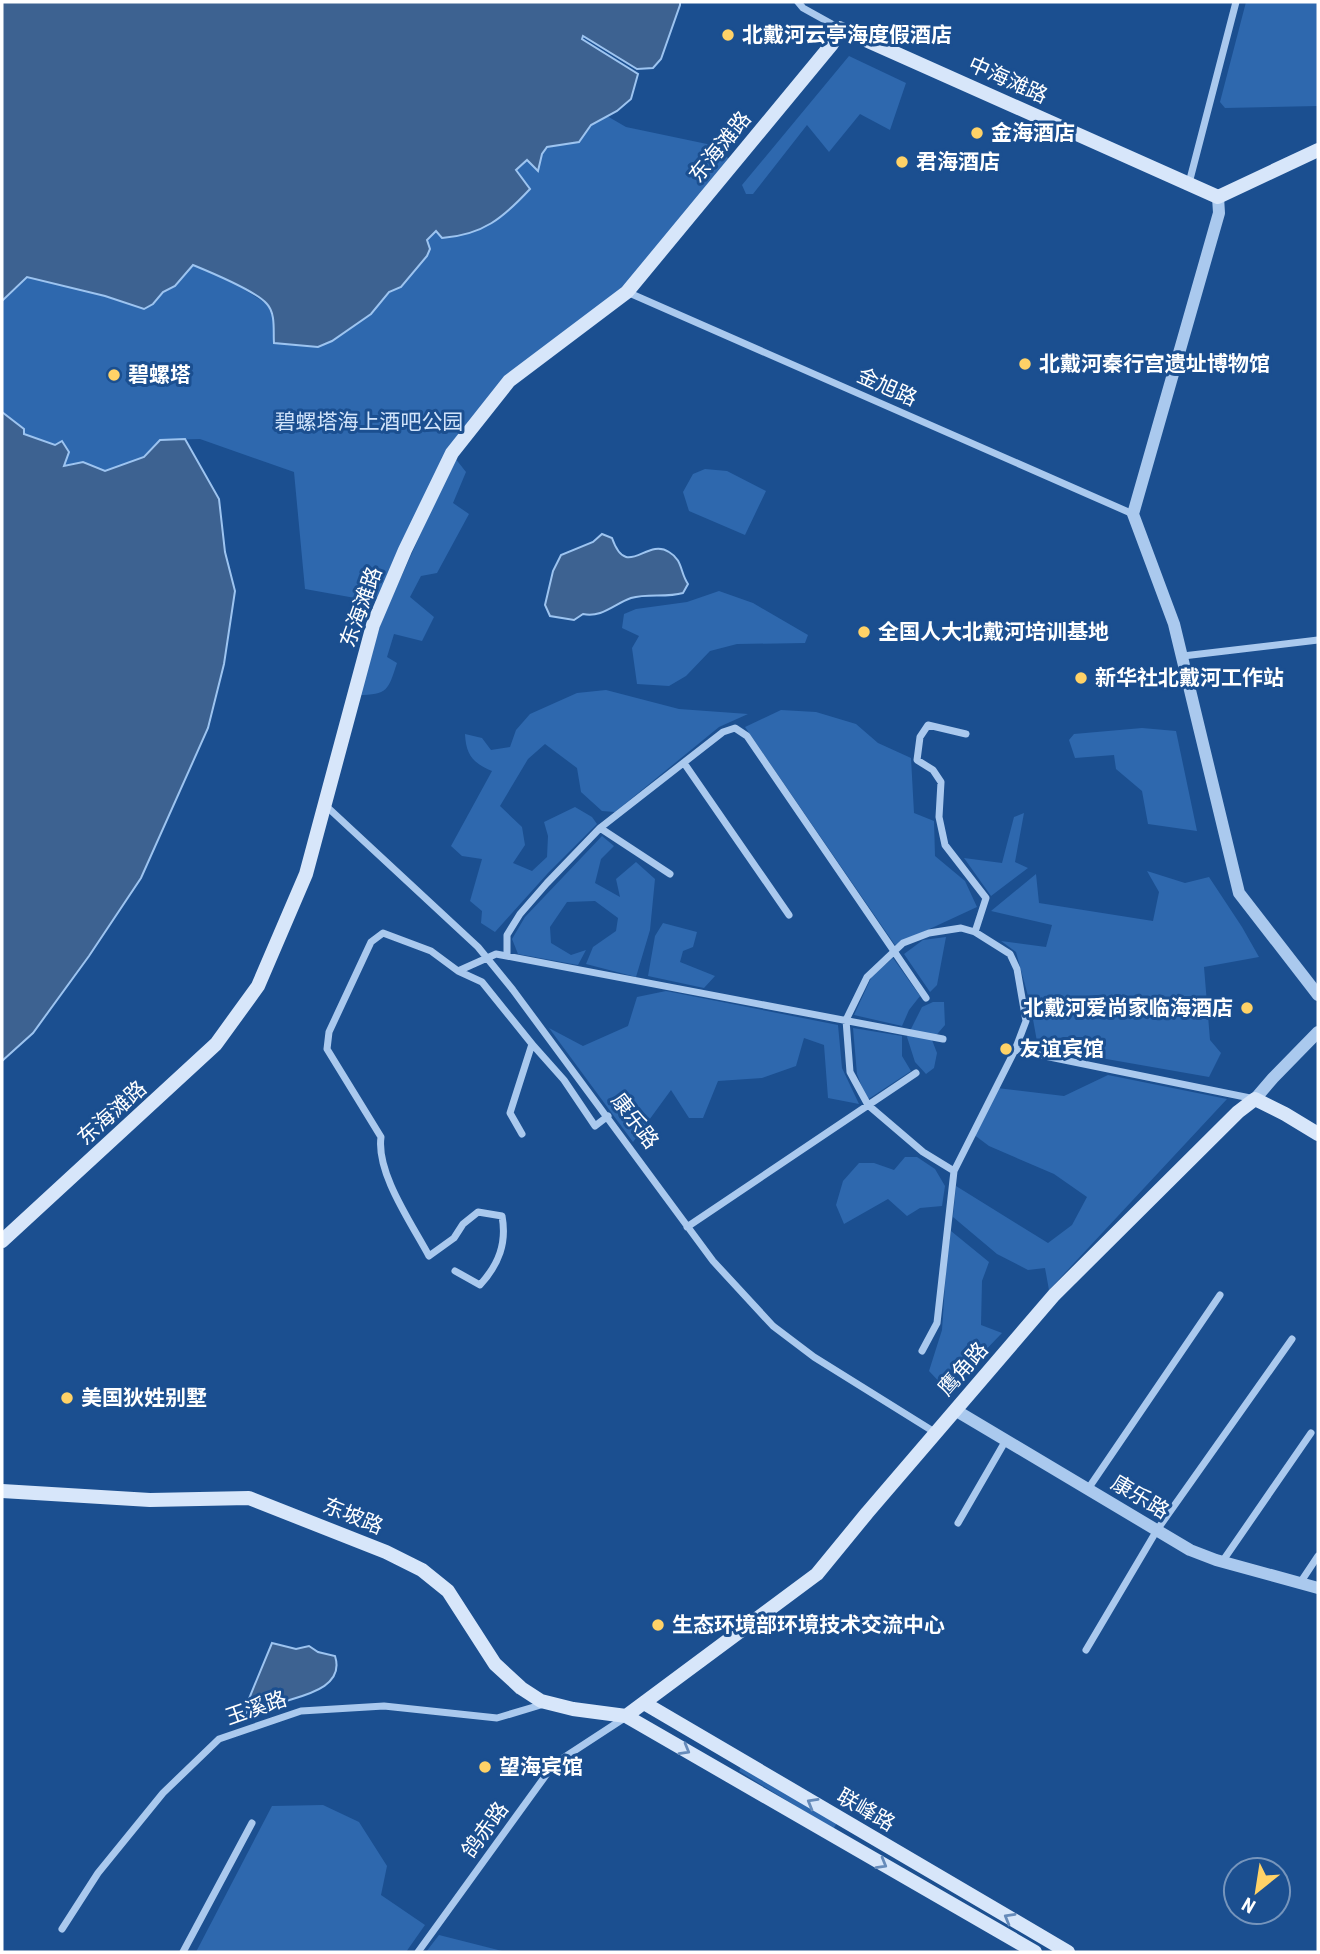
<svg xmlns="http://www.w3.org/2000/svg" width="1320" height="1954" viewBox="0 0 1320 1954" font-family="'Roboto Condensed','Noto Sans SC',sans-serif">
<rect width="100%" height="100%" fill="#1b4f90"/>
<path fill="#2e68ae" d="M1246 2H1318V106L1225 108 1220 102Z
M849 56 906 83 890 130 860 114 829 152 807 125 753 194H746L742 185Z
M607 116 626 127 707 144 734 162 627 292 509 381 443 470 383 603 305 589 294 472 200 439 160 440 144 457 105 471 83 462 63 466 55 445 24 434 2 412V301L26 277 105 296 144 309 153 304 163 292 175 286 193 264 234 283 267 304 273 318 318 347 371 314 366 251 389 292 401 287 426 240 436 230 530 189 515 170 527 159 538 170 542 154 547 147 579 142 591 125Z
M455 458 466 472 453 503 469 514 437 573 421 576 410 597 434 617 422 641 394 634 387 657 397 663C388 690 388 695 358 695L383 617Z
M705 469 727 471 766 491 745 535 689 511 683 492 693 474Z
M719 591 753 603 808 635 805 643 737 644 710 651 686 676 669 686 637 684 632 648 639 636 622 628 624 614 636 609 687 602Z
M606 690 679 709 748 714 719 727 615 812 602 811 581 792 577 768 545 744 528 759 500 806 522 827 525 845 513 863 532 871 547 857 548 836 544 822 575 807 592 817 597 824 548 873 495 932 481 923 482 911 470 901 482 859 462 856 451 846 492 771C473 763 466 755 465 734L482 738 491 750 510 747 516 730 530 714 577 693Z
M781 710 816 712 856 724 878 743 911 758 914 813 934 821 935 856 965 881 977 907 895 945 745 727Z
M1142 728 1176 731 1197 831 1148 824 1142 791 1116 769 1114 755 1075 758 1069 740 1074 734Z
M1024 813 1015 862 1028 868 991 896 964 858 1002 863 1014 817Z
M602 836 614 846 601 859 595 883 620 897 616 879 636 862 655 879 650 930 636 977 586 964 593 947 616 931 618 918 595 901 567 902 550 927 551 943 571 955 586 950 578 965 518 954 512 939 525 917Z
M1147 871 1185 883 1209 877 1242 927 1259 957 1204 967 1210 1040 1221 1053 1209 1077 1038 1047 1030 1003 1016 952 1001 941 1046 947 1052 925 991 911 1036 874 1039 903 1153 921 1159 892Z
M663 923 697 932 693 947 683 951 680 962 715 976 704 988 648 976 655 936Z
M946 937 937 985 930 992 904 954 923 940Z
M893 958 920 996 909 1010 902 1026 854 1015 872 976Z
M666 991 838 1025 842 1068 859 1104 828 1098 824 1045 804 1038 796 1066 762 1078 718 1081 703 1118H689L671 1090 633 1142 549 1028 583 1046 628 1026 637 997Z
M933 1002H944L945 1025 932 1040 937 1053 934 1068 926 1074 915 1062 907 1037 922 1007Z
M853 1028 902 1036V1056L911 1071 867 1100 857 1074Z
M1108 1075 1227 1099 1049 1290 1045 1268 1028 1270 997 1254 953 1217 956 1186 1048 1243 1072 1225 1087 1197 1054 1174 989 1146 973 1134 997 1088 1064 1096Z
M905 1157H917L935 1169 945 1186 942 1206 920 1208 907 1216 888 1199 844 1224 836 1205 843 1181 859 1163H874L894 1170Z
M951 1231 989 1262 982 1281 981 1325 1002 1333 947 1390 929 1371 942 1330 947 1255Z
M741 1767 837 1823 833 1829 739 1771Z
M323 1805 359 1822 387 1866 381 1895 425 1925 406 1952H196L272 1806Z
M439 1935 506 1952H426Z"/>
<path fill="#3d6291" stroke="#9dc4f0" stroke-width="2" d="M2 2H680V5L661 59 653 68 637 69 583 36 582 39 638 74 631 99 617 111 591 125 579 142 547 147 542 154 538 171 527 160 516 170 530 189C503 218 483 235 442 238L436 231 427 240 430 249 427 256 401 287 389 292 371 314 332 341 318 347 274 343C273 331 276 314 267 304 256 291 210 272 193 265L175 286 163 292 153 304 144 309 105 296 27 277 2 301Z
M2 412 24 429V434L55 445 62 441 69 452 64 466 83 462 105 471 144 457 160 440 185 439 219 499 225 552 235 591 224 664 208 728 141 878 89 956 33 1033 2 1061Z
M602 534 612 538C627 581 646 537 669 552 683 560 680 573 688 584L683 593C666 598 648 593 631 598 614 604 602 618 583 614L574 620 550 616 545 605 553 571 561 555 593 542Z
M272 1643 296 1649 309 1646 318 1652 335 1656C345 1687 305 1695 283 1702 271 1706 258 1712 245 1713L248 1701Z"/>
<g fill="none" stroke-linecap="round" stroke-linejoin="round">
<path stroke="#aac9ee" stroke-width="7" d="M798 2 803 8 839 28
M1189 183 1236 2
M627 292 1133 514
M1183 656 1318 640
M966 734 928 725 920 737 917 760 933 770 941 782 939 817 945 845 986 898 975 932
M684 763 789 915
M325 805 478 947 513 990 713 1261 773 1326 814 1357 936 1433
M600 828 670 874
M507 956V935L520 914 547 883 600 828 723 732 735 728 747 736 926 998
M458 971 482 982 532 1044 510 1113 522 1134
M532 1044 564 1080 595 1126 608 1116
M1015 1050 1255 1099
M687 1227 916 1073
M455 1271 480 1285C499 1264 507 1243 502 1216L478 1212 463 1224 454 1238 429 1256C412 1224 376 1173 381 1137L327 1049 329 1032 371 942 383 933 431 951 458 971 496 954 943 1039
M922 1351 937 1323 954 1171 1015 1050 1026 1021 1017 969 1010 954 975 932 961 928 929 933 903 943 867 977 846 1020 850 1072 868 1105 923 1152 954 1171
M1088 1489 1220 1295
M958 1523 1006 1440
M1222 1562 1311 1433
M1300 1583 1318 1556
M1086 1650 1157 1530 1292 1339
M62 1929 98 1873 163 1793 219 1739 301 1711 384 1706 497 1718 544 1704
M183 1952 252 1823
M418 1952 554 1764 626 1717"/>
<path stroke="#aac9ee" stroke-width="12" d="M1218 197 1219 213 1133 514 1174 624 1239 893 1318 995
M1255 1099 1273 1078 1318 1032
M955 1410 1190 1550 1216 1560 1318 1588"/>
<path stroke="#d7e6fa" stroke-width="14" d="M2 1241 216 1044 258 986 306 874 373 625 405 550 452 453 509 381 627 292 832 44 839 28 1218 197 1318 150
M2 1491 150 1500 249 1498 386 1552 422 1570 448 1591 495 1664 521 1688 541 1701 573 1709 626 1716 1035 1952
M644 1703 1068 1952
M626 1716 817 1574 867 1513 1054 1295 1238 1112 1255 1099 1285 1114 1318 1134"/>
</g>
<defs><path id="oneway-chevron" d="M-2-3.5L2.5 0L-2 3.5" fill="none" stroke-width="1.6" stroke-linecap="round" stroke-linejoin="round" transform="scale(1.75)"/></defs>
<g stroke="#668bba">
<use href="#oneway-chevron" transform="translate(685 1750) rotate(30)"/>
<use href="#oneway-chevron" transform="translate(812 1803) rotate(-150)"/>
<use href="#oneway-chevron" transform="translate(882 1864) rotate(30)"/>
<use href="#oneway-chevron" transform="translate(1009 1918) rotate(-150)"/>
</g>
<g fill="#ffd267" stroke="#1b4f90" stroke-width="2.5">
<circle cx="728" cy="35" r="7"/>
<circle cx="977" cy="133" r="7"/>
<circle cx="902" cy="162" r="7"/>
<circle cx="1025" cy="364" r="7"/>
<circle cx="114" cy="375" r="7"/>
<circle cx="864" cy="632" r="7"/>
<circle cx="1081" cy="678" r="7"/>
<circle cx="1247" cy="1008" r="7"/>
<circle cx="1006" cy="1049" r="7"/>
<circle cx="67" cy="1398" r="7"/>
<circle cx="658" cy="1625" r="7"/>
<circle cx="485" cy="1767" r="7"/>
</g>
<g text-anchor="middle" dominant-baseline="central" stroke-width="6" stroke-linejoin="round" paint-order="stroke">
<g font-size="21" font-weight="bold" fill="#fff" stroke="#1b4f90" text-anchor="start">
<text x="742" y="35">北戴河云亭海度假酒店</text>
<text x="991" y="133">金海酒店</text>
<text x="916" y="162">君海酒店</text>
<text x="1039" y="364">北戴河秦行宫遗址博物馆</text>
<text x="128" y="375">碧螺塔</text>
<text x="878" y="632">全国人大北戴河培训基地</text>
<text x="1095" y="678">新华社北戴河工作站</text>
<text x="1233" y="1008" text-anchor="end">北戴河爱尚家临海酒店</text>
<text x="1020" y="1049">友谊宾馆</text>
<text x="81" y="1398">美国狄姓别墅</text>
<text x="672" y="1625">生态环境部环境技术交流中心</text>
<text x="499" y="1767">望海宾馆</text>
</g>
<g font-size="21" fill="#fff" stroke="#1b4f90">
<text transform="translate(1008 80) rotate(24)">中海滩路</text>
<text transform="translate(720 147) rotate(-51)">东海滩路</text>
<text transform="translate(887 387) rotate(24)">金旭路</text>
<text transform="translate(361 607) rotate(-70)">东海滩路</text>
<text transform="translate(112 1113) rotate(-42)">东海滩路</text>
<text transform="translate(635 1121) rotate(53)">康乐路</text>
<text transform="translate(963 1369) rotate(-49)">鹰角路</text>
<text transform="translate(1140 1497) rotate(31)">康乐路</text>
<text transform="translate(353 1516) rotate(22)">东坡路</text>
<text transform="translate(256 1708) rotate(-19)">玉溪路</text>
<text transform="translate(866 1810) rotate(30)">联峰路</text>
<text transform="translate(485 1830) rotate(-54)">鸽赤路</text>
</g>
<g font-size="21" fill="#d0e3fa" stroke="#1b4f90">
<text x="369" y="422">碧螺塔海上酒吧公园</text>
</g>
</g>
<rect width="1320" height="1954" fill="none" stroke="#ffffff" stroke-width="7"/>
<g transform="translate(1257 1891) rotate(210)"><circle r="33" fill="#1b4f90" stroke="#7695bc" stroke-width="2"/>
<path d="M0-5L12 26L0 18L-12 26Z" fill="#ffd267"/>
<text y="-10" font-size="19" font-weight="bold" text-anchor="middle" fill="#ffffff">N</text>
</g>
</svg>
